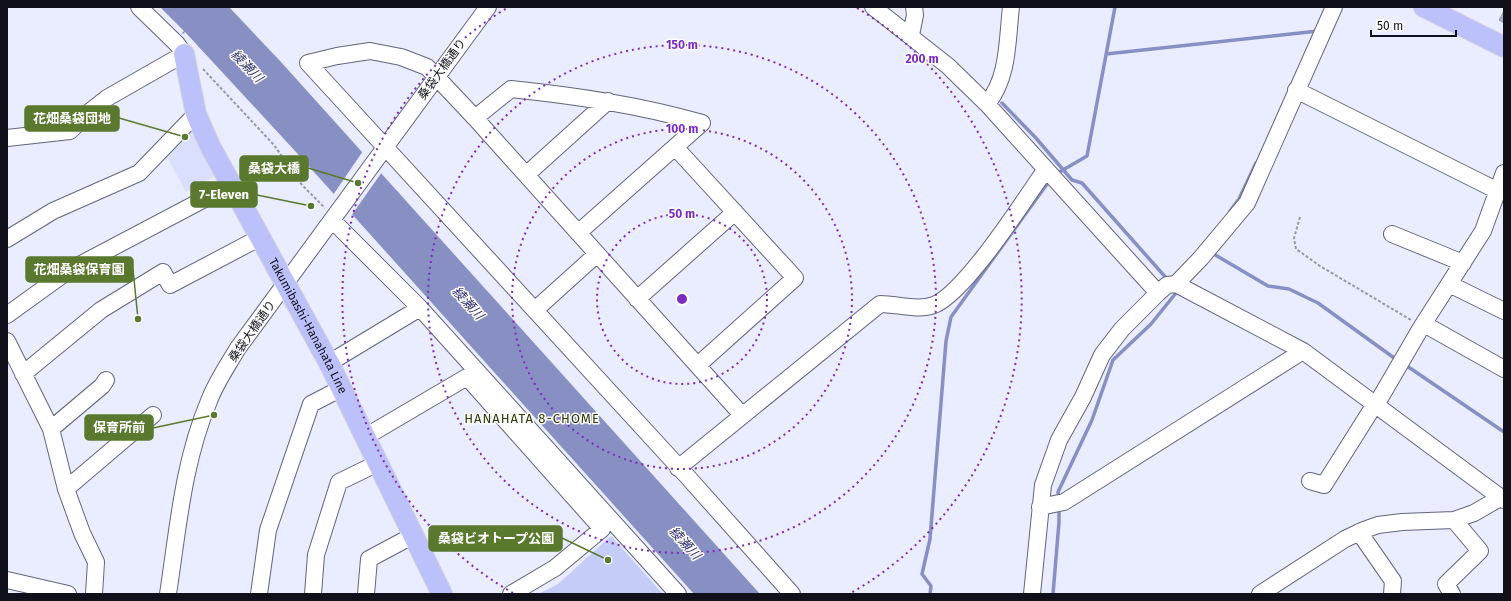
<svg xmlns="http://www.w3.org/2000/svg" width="1511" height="601" viewBox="0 0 1511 601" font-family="'Fira Sans','Noto Sans JP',sans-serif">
<rect width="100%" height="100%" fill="#eaedff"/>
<path fill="#dadffd" d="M193 131 215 176 186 192 167 157Z"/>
<path fill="#c5ccf8" d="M611 536 663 594H538L558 584Z"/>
<path fill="#888fc2" d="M160 7H229L281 62 760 594H694L296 152 185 32 183 34 182 33 184 31Z"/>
<path fill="#eaedff" d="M363 151 382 172 351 216 333 195Z"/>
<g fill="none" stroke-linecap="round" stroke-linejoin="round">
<path stroke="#888fc2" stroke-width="3.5" d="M1106 54 1318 31
M1002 103 1035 137 1072 180 1082 183 1168 280
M1056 174 1087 156 1115 7
M1230 211 1239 199 1256 163
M1212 253 1268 286 1289 289 1318 303 1397 360
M1404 364 1504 432
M1059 499 1058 492 1092 420 1113 360 1151 324 1176 293 1174 290
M930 594 931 586 922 574 930 539 946 341 951 317 1050 180
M1053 594 1059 522V507"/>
</g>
<path fill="#aaaeca" stroke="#9397b2" d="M1504 11V23L1499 20Z"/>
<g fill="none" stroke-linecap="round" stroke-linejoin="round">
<defs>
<path id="minor" d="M873 7 948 66 987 104 1158 293
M911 35 915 15 914 7
M1296 90 1496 190
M987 104C1009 77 1007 41 1011 7
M475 118 511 89C577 96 639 105 702 123
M7 138 70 131 88 113 107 98 184 54 177 44 139 7
M675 147 795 278 698 365
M526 175 608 101
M332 220 420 308 678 594
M578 233 702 123
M1392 234 1463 263
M7 239 53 211 139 173 196 114
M1176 284 1303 351 1504 500
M1449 284 1504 311
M637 299 735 212
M535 310 597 254
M7 315 68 271 231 185
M1424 324 1504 369
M7 341 51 429 66 489 82 533 96 562 94 594
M329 363 420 308
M23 374 101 310 163 272 170 285 261 237
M1376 405 1422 326 1483 231 1504 173
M742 415 475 118 427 67 401 57 370 51 337 56 308 63 686 475 792 594
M51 429 102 386 106 380
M365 437 467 377 602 529 555 568 511 594
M678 468 880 304C897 304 918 311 934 305 966 292 1024 200 1046 169
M1310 481 1324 485 1375 404
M66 489 153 415
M1040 507 1064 502 1303 351
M1359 532 1393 581 1392 594
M7 580 68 594
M168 594C178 529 183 462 209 401 216 382 228 365 238 348L488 7
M259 594 268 530 311 404 342 388
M313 594 316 555 339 482 378 463
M366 594 369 559 414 535
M1032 594 1043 485 1059 440 1083 397 1102 355 1122 329 1158 293 1167 285 1176 284 1201 258 1247 203 1334 7
M1260 594 1345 539 1364 530 1378 525 1402 522 1454 520 1474 513 1500 498
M1452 594 1446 584 1480 551 1454 520"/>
<g id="major">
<path d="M1424 7 1504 47"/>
<path id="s1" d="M184 54 196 114 210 146 329 363 442 594"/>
</g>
</defs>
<use href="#minor" stroke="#61657e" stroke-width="18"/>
<use href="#major" stroke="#d4d4d6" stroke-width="22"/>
<path stroke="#9598a7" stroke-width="2" stroke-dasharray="3 2" stroke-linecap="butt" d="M203 69 274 145 302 185 325 208
M1300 217 1294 238 1296 249 1320 266 1411 320"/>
<use href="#minor" stroke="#fff" stroke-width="16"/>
<use href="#major" stroke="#bcc1fb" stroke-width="20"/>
</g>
<g fill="none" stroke="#7b2cbf" stroke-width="2" stroke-dasharray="2 4">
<circle cx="682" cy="299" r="85"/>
<circle cx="682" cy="299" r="170"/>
<circle cx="682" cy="299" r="254"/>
<path d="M513 593A339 339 0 0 1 507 8M857 8A339 339 0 0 1 851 593"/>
</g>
<g text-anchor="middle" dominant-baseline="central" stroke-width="3" stroke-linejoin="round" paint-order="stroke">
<g font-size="12" fill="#0f101a" stroke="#fff">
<text transform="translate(442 69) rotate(-54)">桑袋大橋通り</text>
<text stroke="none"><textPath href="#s1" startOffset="301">Takumibashi-Hanahata Line</textPath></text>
<text transform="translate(252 331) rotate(-55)">桑袋大橋通り</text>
</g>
<g font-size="13" font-style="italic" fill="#2d2f6e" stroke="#fff">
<text transform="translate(247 66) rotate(46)">綾瀬川</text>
<text transform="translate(468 303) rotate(48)">綾瀬川</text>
<text transform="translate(685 543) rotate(48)">綾瀬川</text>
</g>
<g font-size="13" letter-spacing="1" fill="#283b05" stroke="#fff">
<text x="532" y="418">HANAHATA 8-CHOME</text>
</g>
</g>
<circle cx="682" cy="299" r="6" fill="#7b2cbf" stroke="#fff" stroke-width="2"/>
<g font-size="12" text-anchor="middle" font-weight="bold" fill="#7b2cbf" stroke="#fff" stroke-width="3" stroke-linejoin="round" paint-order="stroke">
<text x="682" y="49">150 m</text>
<text x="922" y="63">200 m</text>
<text x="682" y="133">100 m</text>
<text x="682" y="218">50 m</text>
</g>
<path fill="none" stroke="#5b792e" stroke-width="1.5" d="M185 137L119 118M358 183L308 168M311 206L257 195M138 319L133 269M214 415L153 428M608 560L562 538"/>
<g fill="#5b792e" stroke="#fff" stroke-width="1.5">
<circle cx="185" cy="137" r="4"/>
<circle cx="358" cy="183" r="4"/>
<circle cx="311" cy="206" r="4"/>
<circle cx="138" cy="319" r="4"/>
<circle cx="214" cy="415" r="4"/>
<circle cx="608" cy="560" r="4"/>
</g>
<g fill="#5b792e" stroke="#5b792e" stroke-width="1.5">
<rect x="25" y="106" width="94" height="25" rx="4"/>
<rect x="240" y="156" width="68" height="25" rx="4"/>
<rect x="191" y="182" width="66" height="25" rx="4"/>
<rect x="26" y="257" width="107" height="25" rx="4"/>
<rect x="85" y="415" width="68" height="25" rx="4"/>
<rect x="429" y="526" width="133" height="25" rx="4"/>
</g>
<g font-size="13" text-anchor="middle" font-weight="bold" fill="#fff">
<text x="72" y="123">花畑桑袋団地</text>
<text x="274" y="173">桑袋大橋</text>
<text x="224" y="199">7-Eleven</text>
<text x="79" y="274">花畑桑袋保育園</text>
<text x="119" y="432">保育所前</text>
<text x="496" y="543">桑袋ビオトープ公園</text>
</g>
<rect width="1511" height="601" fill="none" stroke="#0f101a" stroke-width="16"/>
<path d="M1371 30v6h85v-6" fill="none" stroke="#0f101a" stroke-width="2"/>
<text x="1377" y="30" font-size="12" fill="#0f101a" stroke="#ffffff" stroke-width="3" paint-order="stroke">50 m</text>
</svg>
